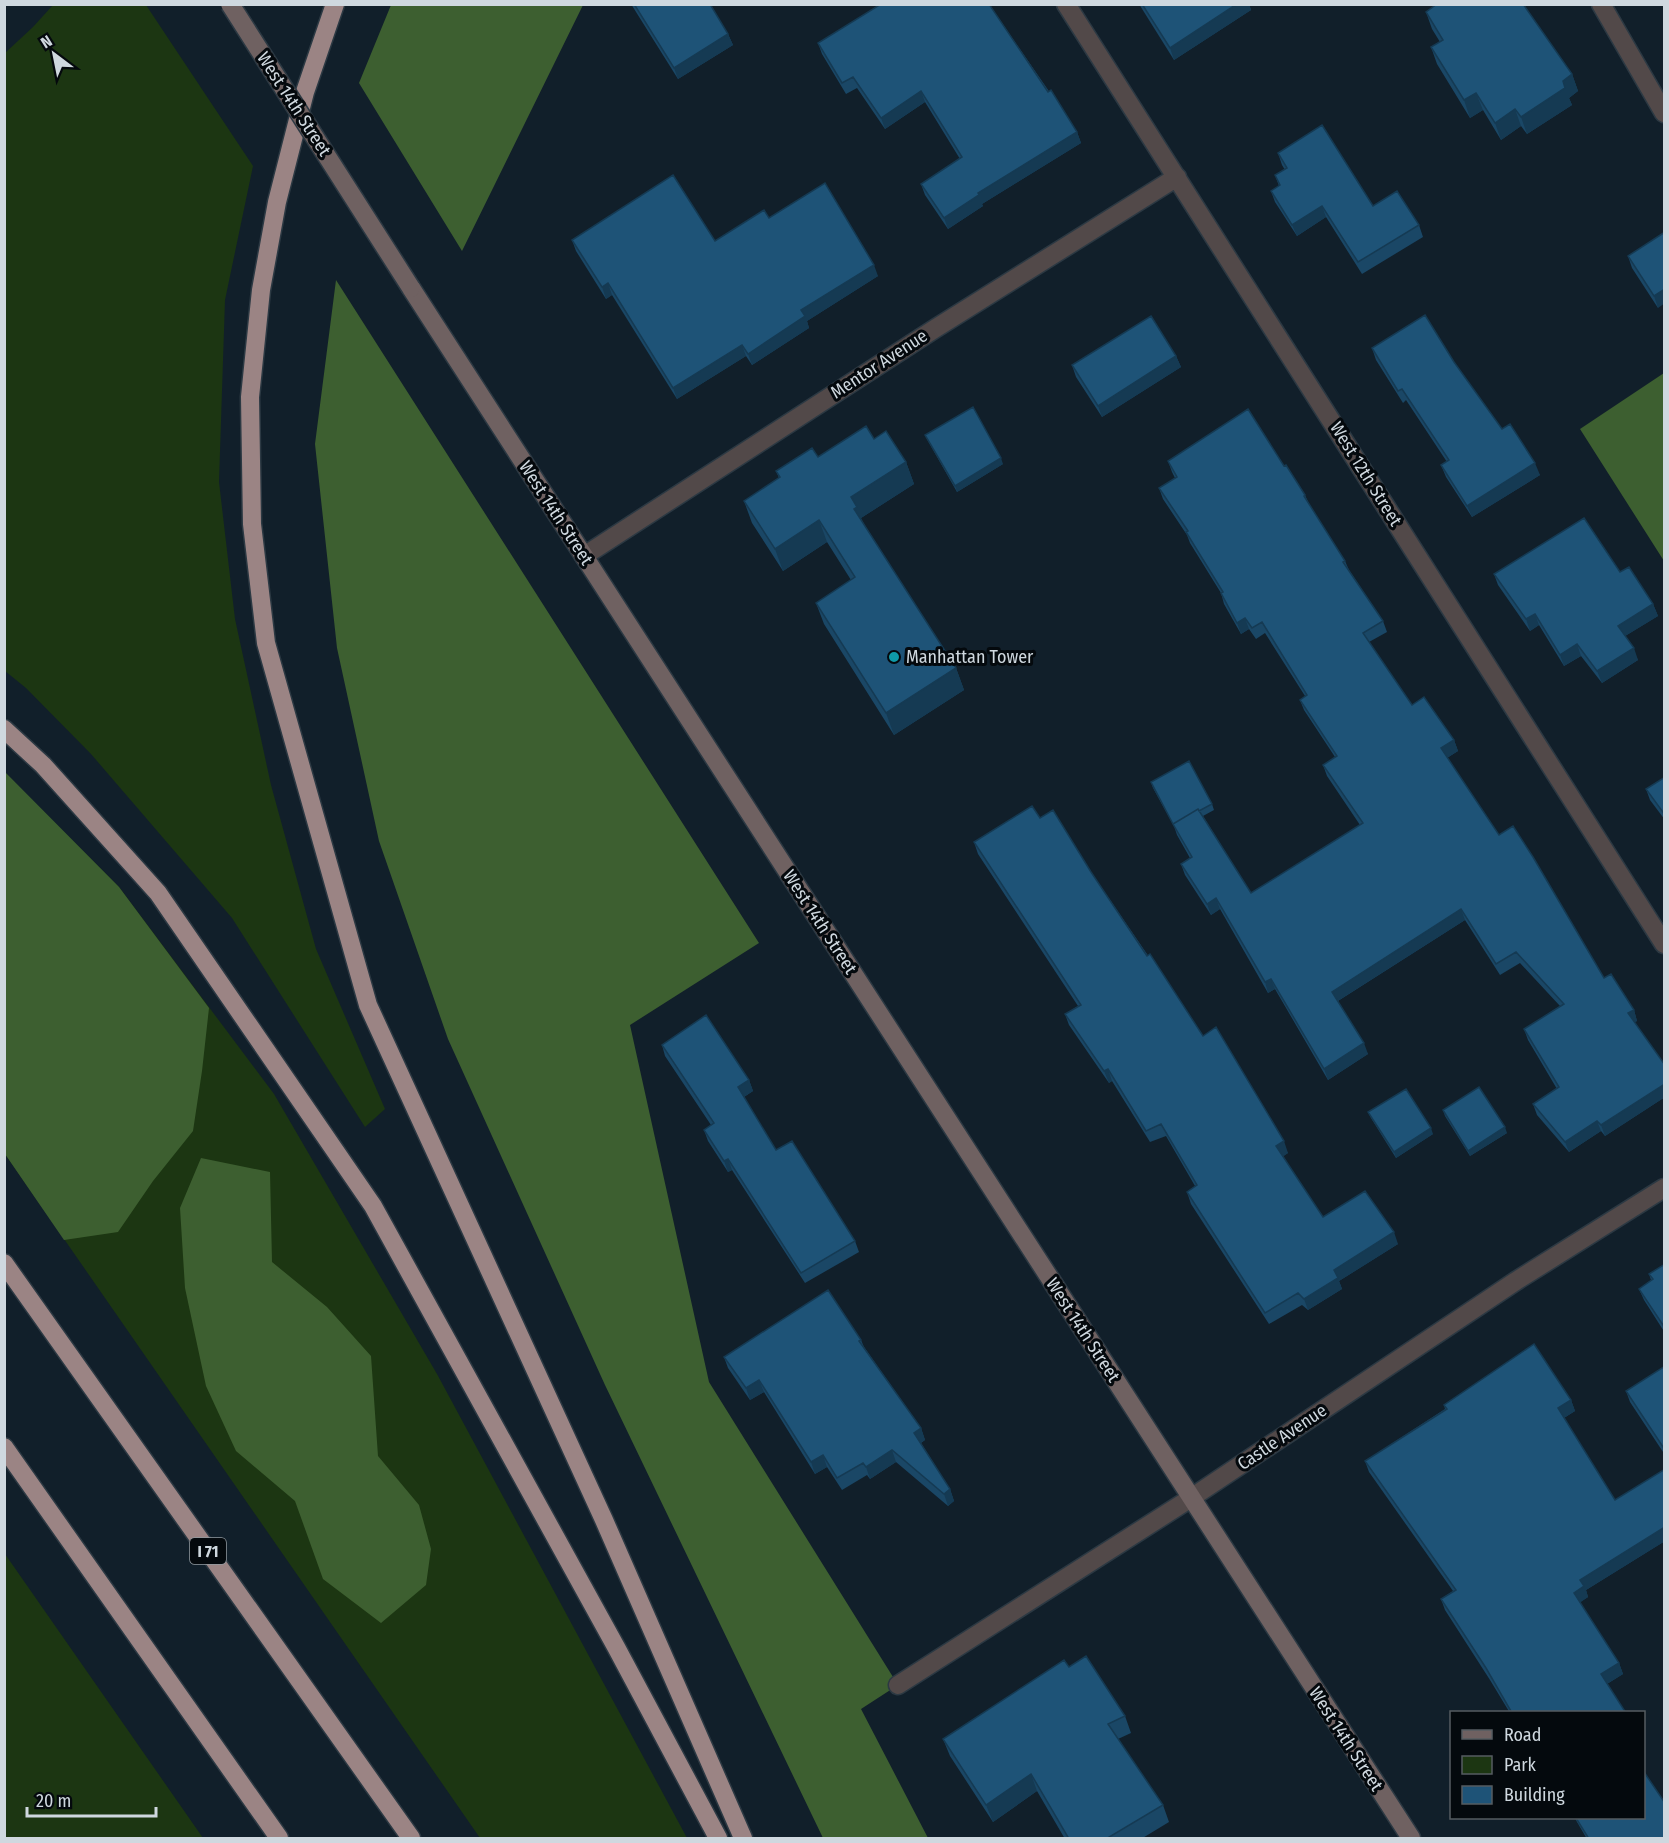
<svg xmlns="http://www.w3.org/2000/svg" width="1669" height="1843" viewBox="0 0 1669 1843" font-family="'Fira Sans Condensed',sans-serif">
<rect width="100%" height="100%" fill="#111f2a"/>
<path fill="#1c3612" d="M53 5H146L253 166 225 300 219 482 235 619 271 785 316 949 385 1109 365 1127 232 918 91 754 26 688 5 671V53L33 27Z
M4 772 119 887 274 1094 437 1374 687 1838H480L5 1154Z
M5 1554 203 1838H5Z"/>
<path fill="#3d5f30" d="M391 5H583L462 251 359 83Z
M336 280 759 943 630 1025 709 1382 898 1685 861 1709 928 1838H823L605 1385 448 1039 379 841 337 648 315 444Z
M1664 373V561L1580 429Z
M5 772 119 887 209 1008 202 1071 193 1131 153 1181 118 1232 64 1240 5 1154Z
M201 1158 270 1172 272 1262 327 1307 371 1356 378 1456 419 1505 431 1549 426 1585 381 1623 323 1579 295 1501 236 1451 206 1386 185 1288 180 1208Z"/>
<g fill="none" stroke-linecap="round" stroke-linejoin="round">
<defs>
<path id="street" d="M1066 4 1664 944
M1601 4 1664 113
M584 556 936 328 1177 177
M898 1685 1191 1498 1516 1281 1664 1188"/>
<path id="secondary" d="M411 288 1411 1838"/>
<path id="highway" d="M335 4 305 92 277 202 261 290 250 397 252 524 266 643 368 1005 604 1520 743 1838
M4 729 43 765 158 893 373 1206 616 1647 718 1838
M4 1263 411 1838
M4 1447 279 1838"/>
</defs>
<use href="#street" stroke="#2c3943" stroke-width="21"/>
<use href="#secondary" stroke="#2c3943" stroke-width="21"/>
<use href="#highway" stroke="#2c3943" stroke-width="21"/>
<use href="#street" stroke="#524949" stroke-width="18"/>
<use href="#secondary" stroke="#6f6161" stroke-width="18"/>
<use href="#highway" stroke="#9b8484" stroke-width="18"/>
<defs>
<path id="secondary-bridge" d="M230 4 411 288"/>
</defs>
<use href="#secondary-bridge" stroke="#2c3943" stroke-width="21" stroke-linecap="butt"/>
<use href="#secondary-bridge" stroke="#6f6161" stroke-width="18"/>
</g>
<path fill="#1a4766" d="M631 4H710L728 34 733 45 678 79Z
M878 4H989L1077 132 1081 143 982 204 983 206 948 229 925 195 921 184 960 159 925 102 885 129 857 88 846 94 822 54 818 43 879 6Z
M1139 4H1249L1251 10 1174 60Z
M1526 8 1572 74 1578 91 1569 98 1572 105 1527 134 1521 126 1501 140 1483 110 1470 118 1437 64 1431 47 1440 42 1432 29 1426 12Z
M1278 153 1373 206 1419 225 1423 237 1362 274 1326 217 1297 236 1275 202 1271 191 1279 186 1275 175 1285 170 1282 165Z
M769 218 878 276 807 321 809 328 752 365 746 356 677 399 612 295 606 299 576 251 572 240 715 241Z
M1665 232 1658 308 1632 268 1628 256Z
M1372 348 1454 362 1502 429 1540 475 1472 517 1446 477 1441 465 1447 462 1406 400 1403 403 1376 360Z
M1176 356 1181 367 1102 417 1076 377 1072 365Z
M925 435 1003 464 957 492 928 441Z
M874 439 906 462 914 484 861 518 864 524 956 668 964 690 894 735 824 624 816 603 851 580 827 542 783 571 752 523 744 501 779 478 776 471Z
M1168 461 1284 466 1305 495 1309 504 1345 561 1349 570 1383 621 1387 632 1369 642 1412 705 1454 740 1458 751 1447 758 1499 835 1604 978 1634 1010 1637 1021 1634 1022 1665 1065V1097L1605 1136 1601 1131 1569 1152 1537 1115 1533 1104 1557 1089 1528 1040 1524 1029 1560 1006 1520 963 1500 975 1465 920 1338 1001 1368 1054 1328 1080 1275 989 1268 993 1220 909 1211 915 1185 875 1181 864 1190 858 1177 835 1174 826 1153 788 1151 782 1212 804 1214 810 1203 816 1251 893 1360 825 1327 776 1323 765 1335 757 1304 710 1300 700 1305 696 1265 633 1256 639 1249 629 1241 634 1224 604 1221 593 1190 543 1187 535 1163 499 1159 488 1175 478 1172 472Z
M1620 572 1653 604 1658 616 1625 636 1638 660 1602 683 1581 656 1564 666 1539 625 1530 631 1498 585 1494 574Z
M1665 777V820L1650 800 1646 789Z
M1040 818 1091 872 1203 1036 1288 1153 1283 1156 1323 1217 1398 1244 1339 1281 1342 1289 1308 1310 1302 1305 1269 1324 1191 1204 1187 1192 1195 1186 1166 1136 1150 1142 1112 1081 1109 1083 1069 1025 1065 1014 1078 1006 978 854 974 842Z
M662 1045 749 1080 753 1091 744 1097 776 1150 855 1241 859 1252 805 1283 732 1170 728 1172 708 1141 704 1130 711 1125 665 1056Z
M1443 1110 1507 1133 1470 1156 1445 1116Z
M1368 1112 1433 1134 1396 1158 1371 1118Z
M1665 1264V1333L1644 1300 1639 1289 1651 1280 1649 1274Z
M861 1340 864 1347 921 1428 925 1440 921 1443 950 1489 954 1501 948 1506 896 1462 870 1479 867 1475 842 1490 827 1467 815 1474 764 1392 750 1400 728 1368 724 1357Z
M1665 1366V1455L1630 1402 1626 1391Z
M1571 1400 1575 1411 1564 1418 1615 1500 1665 1469V1541L1586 1590 1588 1597 1580 1602 1619 1663 1623 1674 1607 1684 1626 1713H1510L1490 1680 1445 1610 1441 1599 1453 1591 1369 1472 1365 1461 1445 1409 1444 1405Z
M1069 1667 1125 1716 1131 1733 1118 1739 1163 1805 1169 1822 1141 1839H1065L1037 1791 993 1822 950 1756 943 1739Z
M1575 1818H1644L1665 1839H1587L1577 1822Z"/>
<path fill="#153a53" d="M1237 4H1249L1251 10 1174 60 1170 48Z
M728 34 733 45 678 79 674 68Z
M1572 74 1578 91 1569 98 1572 105 1527 134 1521 117 1563 81Z
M921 91 925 102 885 129 881 118Z
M1476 93 1483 110 1470 118 1464 100Z
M1515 109 1521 126 1501 140 1495 123Z
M1077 132 1081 143 982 204 983 206 948 229 944 218 978 193Z
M1322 206 1326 217 1297 236 1292 225Z
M874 265 878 276 807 321 809 328 752 365 748 354 801 310Z
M608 283 612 295 606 299 602 287Z
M1665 289V303L1658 308 1654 296Z
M742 345 746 356 677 399 673 388Z
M1176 356 1181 367 1102 417 1098 406Z
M1001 458 1003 464 957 492 955 486Z
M906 462 914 484 861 518 865 529 854 509 851 497Z
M1535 463 1540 475 1472 517 1467 506Z
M819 520 827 542 783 571 775 549Z
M1653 604 1658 616 1622 638 1618 626Z
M1535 614 1539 625 1530 631 1526 619Z
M1245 618 1249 629 1241 634 1237 623Z
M1577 644 1581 656 1564 666 1560 655Z
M1634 648 1638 660 1602 683 1597 671Z
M956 668 964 690 894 735 886 713Z
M1454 740 1458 751 1445 759 1441 748Z
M1216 898 1220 909 1211 915 1207 904Z
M1461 909 1465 920 1336 1002 1332 992Z
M1271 979 1275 989 1268 993 1265 982Z
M1634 1010 1637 1021 1632 1024 1628 1013Z
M1364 1043 1368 1054 1328 1080 1324 1069Z
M1108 1069 1112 1081 1109 1083 1104 1071Z
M749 1080 753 1091 742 1098 738 1087Z
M1665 1084V1097L1605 1136 1601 1125Z
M1597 1121 1601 1131 1569 1152 1565 1142Z
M1505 1127 1507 1133 1470 1156 1468 1151Z
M1431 1128 1433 1134 1396 1158 1394 1152Z
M1284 1141 1288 1153 1281 1158 1276 1146Z
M728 1159 732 1170 728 1172 724 1161Z
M1394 1232 1398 1244 1339 1281 1342 1289 1308 1310 1304 1299 1334 1270Z
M759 1380 764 1392 750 1400 746 1388Z
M1571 1400 1575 1411 1562 1419 1558 1408Z
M921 1428 925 1440 918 1444 914 1433Z
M892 1450 896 1462 870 1479 866 1467Z
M823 1455 827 1467 815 1474 811 1462Z
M950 1489 954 1501 948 1506 944 1494Z
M1665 1527V1541L1586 1590 1588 1597 1578 1604 1574 1593 1580 1580Z
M1619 1663 1623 1674 1605 1685 1601 1674Z
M1031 1774 1037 1791 993 1822 986 1805Z"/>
<path fill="#1e5377" stroke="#153a53" stroke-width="1.5" d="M634 4H710L728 34 674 68Z
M881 4H989L1048 92 1051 90 1077 132 978 193 979 195 944 218 921 184 962 157 921 91 881 118 853 77 842 83 818 43Z
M1142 4H1237L1170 48Z
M1437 4H1523L1572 74 1563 81 1565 88 1521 117 1515 109 1495 123 1476 93 1464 100 1431 47 1443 40 1426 12Z
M1322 125 1373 206 1397 191 1419 225 1358 262 1322 206 1292 225 1271 191 1280 185 1275 175 1287 168 1278 153Z
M673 175 715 241 764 210 769 218 825 183 874 265 801 310 805 316 748 354 742 345 673 388 608 283 602 287 572 240Z
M1665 232V289L1654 296 1628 256Z
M1425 315 1454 362 1502 429 1510 424 1535 463 1467 506 1441 465 1449 460 1402 389 1398 391 1372 348Z
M1151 316 1176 356 1098 406 1072 365Z
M973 407 1001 458 955 486 925 435Z
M1248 409 1284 466 1286 465 1305 495 1304 496 1345 561 1343 562 1383 621 1363 633 1412 705 1424 697 1454 740 1441 748 1499 835 1513 826 1533 857 1604 978 1611 974 1634 1010 1628 1013 1665 1065V1084L1601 1125 1597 1121 1565 1142 1533 1104 1559 1087 1524 1029 1564 1004 1516 952 1496 964 1461 909 1332 992 1364 1043 1324 1069 1271 979 1265 982 1216 898 1207 904 1181 864 1192 857 1173 824 1198 809 1251 893 1363 823 1323 765 1337 756 1300 700 1307 695 1262 622 1252 628 1245 618 1237 623 1221 593 1223 592 1186 532 1188 531 1159 488 1177 477 1168 461Z
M866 426 874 439 886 431 906 462 851 497 857 507 854 509 956 668 886 713 816 603 855 577 819 520 775 549 744 501 780 477 776 471 812 448 818 457Z
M1584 518 1620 572 1629 567 1653 604 1618 626 1634 648 1597 671 1577 644 1560 655 1535 614 1526 619 1494 574Z
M1189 761 1212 804 1199 811 1198 809 1173 824 1151 782Z
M1665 777V815L1646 789Z
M1032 806 1040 818 1053 810 1091 872 1147 956 1150 954 1203 1036 1216 1027 1284 1141 1276 1146 1323 1217 1365 1191 1394 1232 1334 1270 1338 1278 1304 1299 1298 1293 1265 1313 1187 1192 1197 1185 1161 1124 1146 1131 1108 1069 1104 1071 1065 1014 1081 1005 974 842Z
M706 1015 749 1080 738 1087 776 1150 792 1141 855 1241 801 1273 728 1159 724 1161 704 1130 714 1123 662 1045Z
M1479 1087 1505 1127 1468 1151 1443 1110Z
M1406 1089 1431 1128 1394 1152 1368 1112Z
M1665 1264V1328L1639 1289 1653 1279 1649 1274Z
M828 1290 861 1340 859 1341 921 1428 914 1433 950 1489 944 1494 892 1450 866 1467 863 1463 837 1478 823 1455 811 1462 759 1380 746 1388 724 1357Z
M1534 1344 1571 1400 1558 1408 1615 1500 1665 1469V1527L1580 1580 1584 1586 1574 1593 1619 1663 1601 1674 1626 1713H1512L1486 1668 1441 1599 1456 1590 1365 1461 1447 1409 1444 1405Z
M1665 1366V1450L1626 1391Z
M1086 1656 1125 1716 1108 1724 1163 1805 1106 1839H1069L1031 1774 986 1805 943 1739 1064 1660 1069 1667Z
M1644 1772 1665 1803V1839H1589L1576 1818H1644Z"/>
<circle fill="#0f9aa8" stroke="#04090d" stroke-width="2" cx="894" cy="657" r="6"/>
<g text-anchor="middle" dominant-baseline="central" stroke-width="6" stroke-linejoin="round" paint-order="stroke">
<rect fill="#04090d" stroke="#929aa0" stroke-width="1.5" x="190" y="1538" width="36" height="26" rx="4.5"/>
<g font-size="16" font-weight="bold" fill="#cfd8df">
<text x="208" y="1551">I 71</text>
</g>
<g font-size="18" fill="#cfd8df" stroke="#04090d">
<text transform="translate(294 104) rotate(57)">West 14th Street</text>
<text transform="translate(879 364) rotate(-33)">Mentor Avenue</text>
<text transform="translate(1366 474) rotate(58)">West 12th Street</text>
<text transform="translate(556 513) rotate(57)">West 14th Street</text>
<text transform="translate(820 922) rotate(57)">West 14th Street</text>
<text transform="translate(1083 1330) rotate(57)">West 14th Street</text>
<text transform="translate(1282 1437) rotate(-34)">Castle Avenue</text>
<text transform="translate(1346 1739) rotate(57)">West 14th Street</text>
</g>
<g font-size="18" fill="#cfd8df" stroke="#04090d" text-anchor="start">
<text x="906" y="657">Manhattan Tower</text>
</g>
</g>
<rect width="1669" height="1843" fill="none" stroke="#cfd8df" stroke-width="12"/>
<rect x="1450" y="1711" width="195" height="108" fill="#04090d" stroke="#555c61" stroke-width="1.5"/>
<rect x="1462" y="1730" width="30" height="9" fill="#6f6161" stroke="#555c61" stroke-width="1.5"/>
<text x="1504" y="1741" font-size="18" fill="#cfd8df">Road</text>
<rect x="1462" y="1756" width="30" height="18" fill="#1c3612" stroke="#555c61" stroke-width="1.5"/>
<text x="1504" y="1771" font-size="18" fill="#cfd8df">Park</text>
<rect x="1462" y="1786" width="30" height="18" fill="#1e5377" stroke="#555c61" stroke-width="1.5"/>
<text x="1504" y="1801" font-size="18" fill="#cfd8df">Building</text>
<g transform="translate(54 54) rotate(328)" stroke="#04090d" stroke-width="4.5" paint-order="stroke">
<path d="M0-4.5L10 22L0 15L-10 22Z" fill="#cfd8df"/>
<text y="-9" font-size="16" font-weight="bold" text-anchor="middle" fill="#cfd8df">N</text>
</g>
<path d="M27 1807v9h129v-9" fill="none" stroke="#cfd8df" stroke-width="3"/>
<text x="36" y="1807" font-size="18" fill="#cfd8df" stroke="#04090d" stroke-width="4.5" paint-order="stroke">20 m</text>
</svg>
